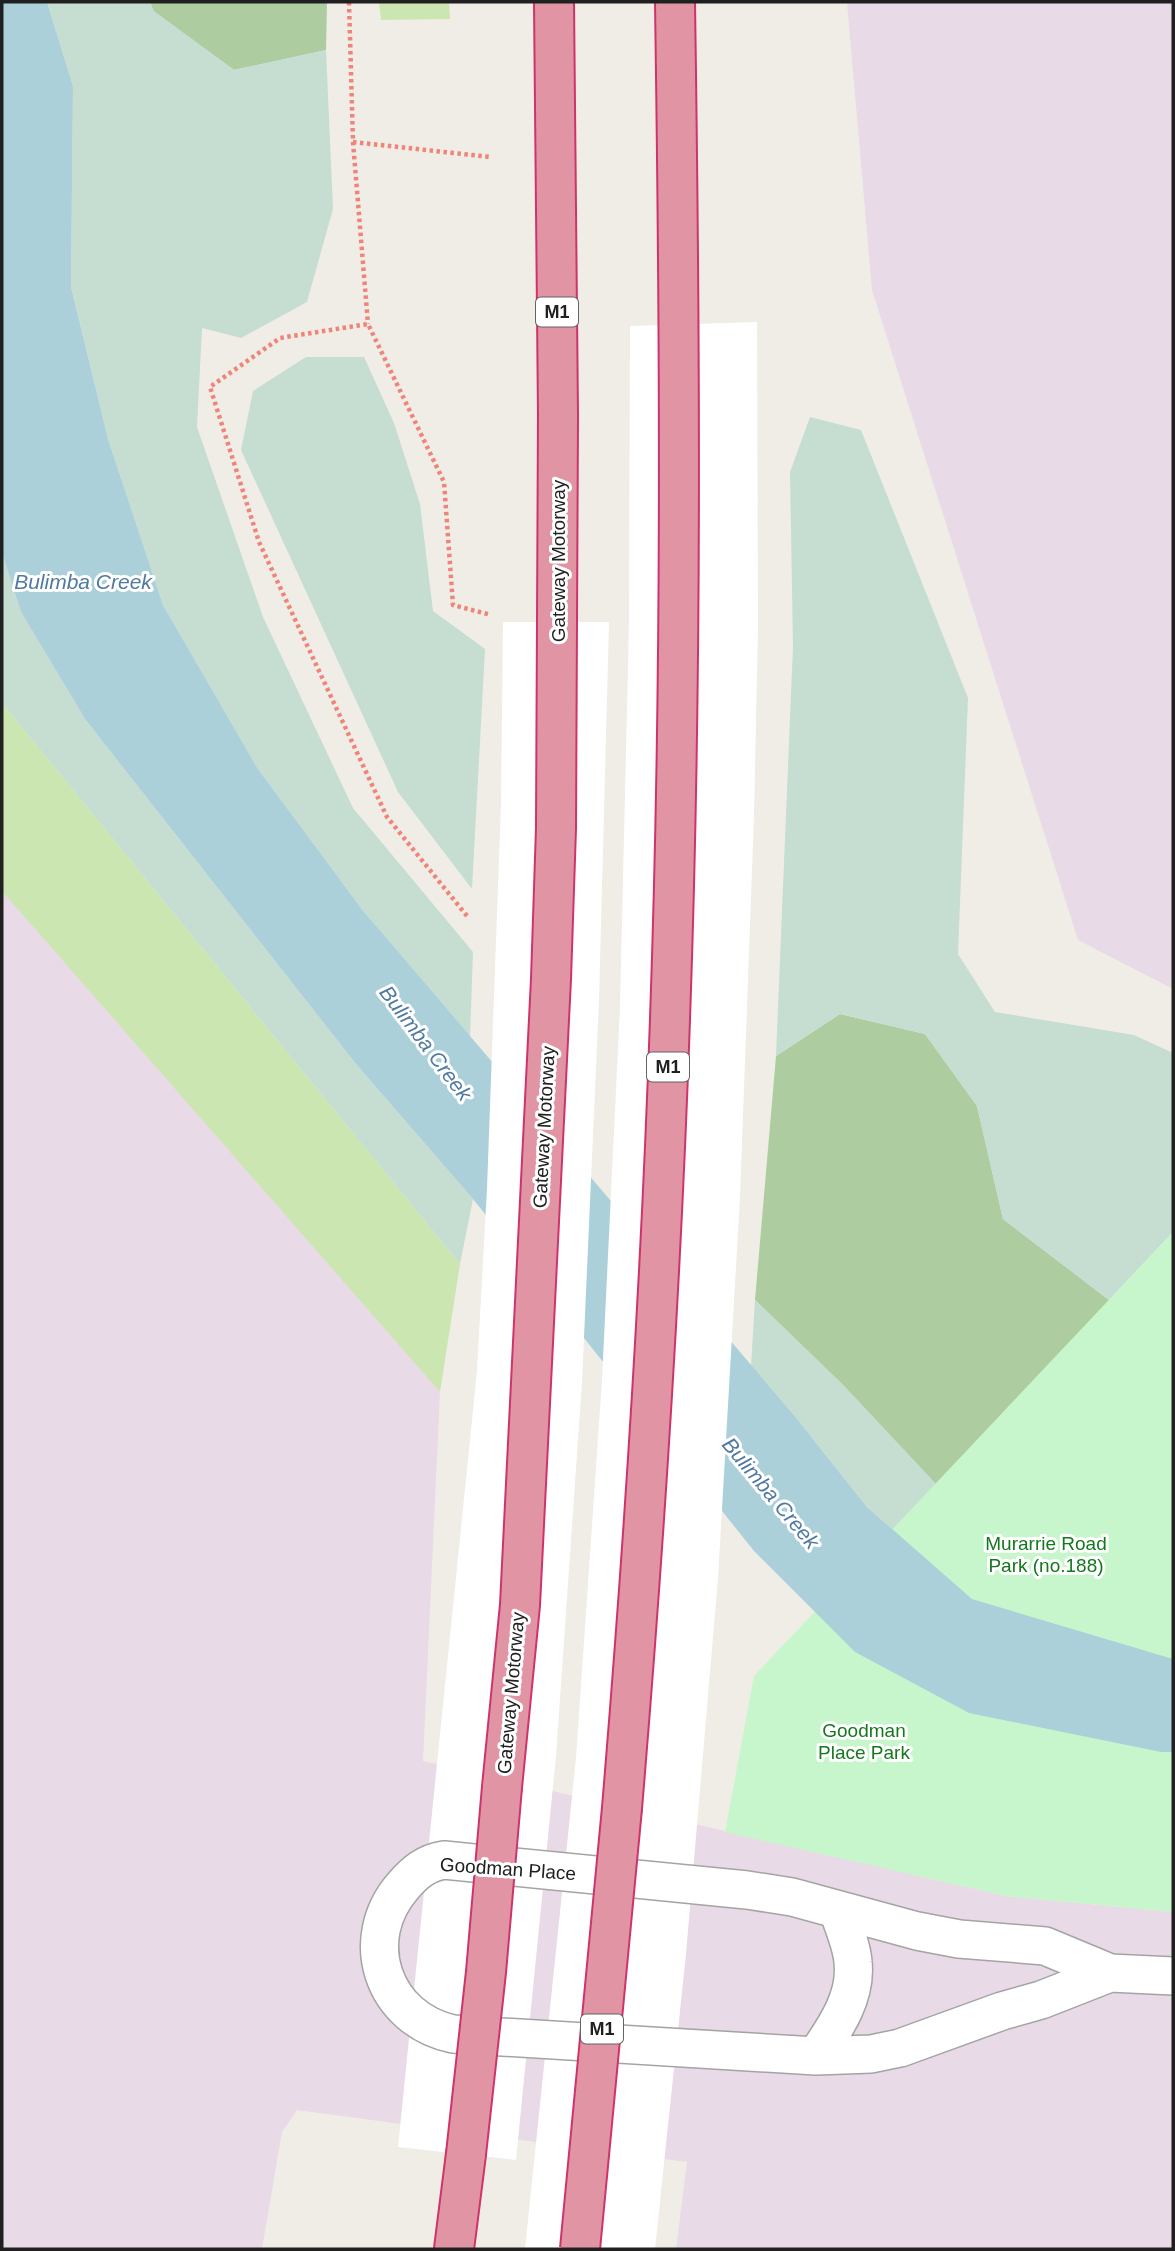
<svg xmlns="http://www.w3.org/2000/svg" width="1175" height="2251" viewBox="0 0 1175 2251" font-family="Arial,sans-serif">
<rect width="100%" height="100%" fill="#f0ede7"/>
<path fill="#e8dae6" d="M847 2H1173V989L1078 940 872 290Z
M2 830 22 847 440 1392 423 1761 1006 1896 1173 1912V2249H676L687 2162 297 2110 282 2132 262 2249H2Z"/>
<path fill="#cce6b2" d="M379 2H449L450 19 381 20Z
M2 703 460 1264 440 1392 2 891Z"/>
<path fill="#adcc9f" d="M150 2H327L326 50 234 70 153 11Z
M840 1014 925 1034 977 1106 1003 1219 1109 1300 963 1513 842 1384 755 1300 776 1056Z"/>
<path fill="#c6ddd2" d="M47 2H150L154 11 234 70 326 50 333 209 307 302 241 338 202 328 197 427 263 617 353 808 473 952 470 1039 364 912 258 769 163 605 108 439 71 287 73 86Z
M306 357H364L394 423 420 504 433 611 485 649 472 889 398 792 241 450 253 391Z
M810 417 861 430 968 698 958 954 995 1012 1134 1035 1173 1053V1232L1109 1300 1003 1219 977 1106 925 1034 840 1014 776 1056 793 646 790 472Z
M2 553 21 612 85 719 356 1064 473 1199 460 1264 2 703Z
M755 1300 842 1384 963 1513 972 1599 867 1507 793 1414 751 1365Z"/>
<path fill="#c8f6cc" d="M1173 1232V1912L1006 1896 725 1832 754 1676Z"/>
<path fill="#abd0da" d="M2 2H47L73 86 71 287 108 439 163 605 258 769 364 912 793 1414 867 1507 972 1599 1173 1659V1752H1161L969 1713 855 1652 754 1551 473 1199 356 1064 85 719 21 612 2 553Z"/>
<path fill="#fff" d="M757 322 758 625 754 816 740 1197 718 1578 686 1954 655 2249H525L576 1758 602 1380 620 1007 629 623 630 326Z
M503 622H609L599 1000 582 1382 556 1756 516 2160 398 2147 477 1371 487 1189 501 804Z"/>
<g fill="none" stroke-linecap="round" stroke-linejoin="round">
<defs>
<path id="minor" d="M1110 1973 1041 2000 1002 2011 900 2048 871 2054 816 2056 453 2034C383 2019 356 1940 403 1886 415 1872 426 1863 444 1860L747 1890 792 1897 917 1931 959 1939 1045 1946 1110 1973 1173 1976
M816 2056C835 2028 857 1997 853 1962 852 1945 843 1926 838 1910"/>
<path id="highway" d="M502 1787 520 1605 551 979 556 828 558 416 554 2
M622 1808C644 1545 661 1283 670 1019 682 680 680 341 675 2
M454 2249 466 2154"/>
</defs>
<use href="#minor" stroke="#a4a4a4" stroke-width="40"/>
<use href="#highway" stroke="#ce346a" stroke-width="42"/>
<path stroke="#ef8479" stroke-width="4.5" stroke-dasharray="3.5 3.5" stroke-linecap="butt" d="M349 2 353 142 368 324
M353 142 490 157
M467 916 387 817 259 542 210 387 280 338 368 324 444 482 453 605 491 615"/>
<use href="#minor" stroke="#fff" stroke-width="37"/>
<use href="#highway" stroke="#e195a4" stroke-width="38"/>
<defs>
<path id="highway-bridge" d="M466 2154 486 1972 502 1787
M580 2249 622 1808"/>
</defs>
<use href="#highway-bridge" stroke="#ce346a" stroke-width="42" stroke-linecap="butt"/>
<use href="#highway-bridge" stroke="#e195a4" stroke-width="38"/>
</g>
<g text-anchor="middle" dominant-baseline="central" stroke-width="6" stroke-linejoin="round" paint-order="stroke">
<g fill="#fff" stroke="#636363" stroke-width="2">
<rect x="536" y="297.5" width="42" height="29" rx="5"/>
<rect x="647" y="1052.5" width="42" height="29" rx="5"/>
<rect x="581" y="2014.5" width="42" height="29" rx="5"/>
</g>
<g font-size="18" font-weight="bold" fill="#202020">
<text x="557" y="312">M1</text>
<text x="668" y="1067">M1</text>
<text x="602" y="2029">M1</text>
</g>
<g font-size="19" fill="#202020" stroke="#fff">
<text transform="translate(558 561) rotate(-90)">Gateway Motorway</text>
<text transform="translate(544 1127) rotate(-87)">Gateway Motorway</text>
<text transform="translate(511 1693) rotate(-85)">Gateway Motorway</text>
<text transform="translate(508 1869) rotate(4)">Goodman Place</text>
</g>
<g font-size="19" fill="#14781c" stroke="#fff">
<text x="1046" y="1543">Murarrie Road<tspan x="1046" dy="22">Park (no.188)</tspan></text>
<text x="864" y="1730">Goodman<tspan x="864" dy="22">Place Park</tspan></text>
</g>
<g font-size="21" font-style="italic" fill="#507aa1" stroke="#fff">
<text x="83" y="581">Bulimba Creek</text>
<text transform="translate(426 1043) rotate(53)">Bulimba Creek</text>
<text transform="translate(771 1493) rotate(50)">Bulimba Creek</text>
</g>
</g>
<rect width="1175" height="2251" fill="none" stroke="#202020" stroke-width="7"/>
</svg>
